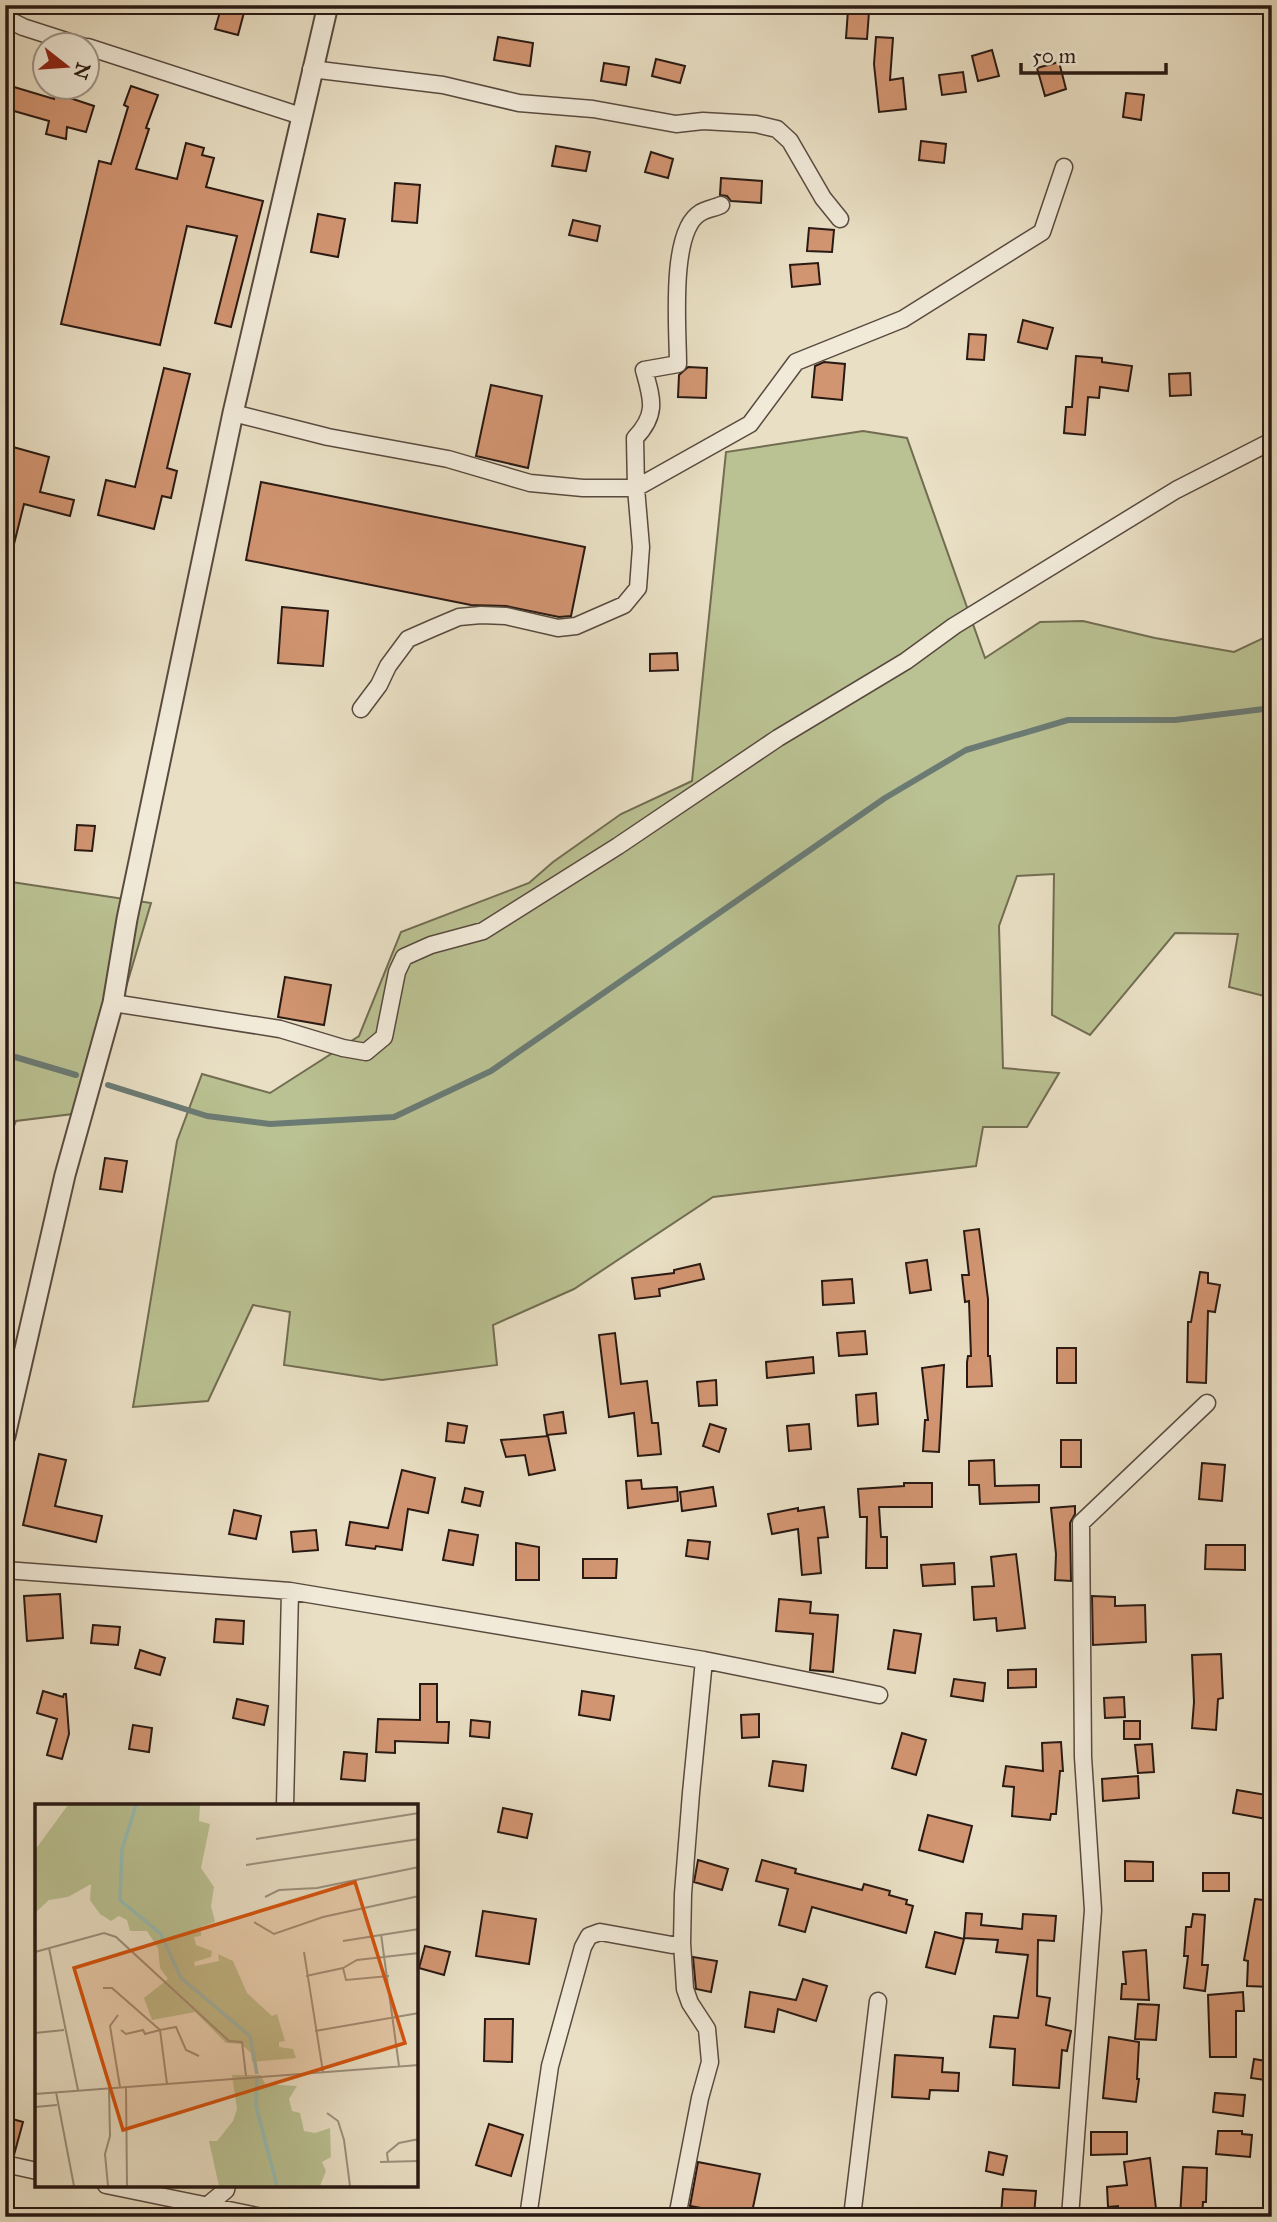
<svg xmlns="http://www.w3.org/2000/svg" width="1277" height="2222" viewBox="0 0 1277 2222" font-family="'IM FELL Great Primer',serif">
<rect width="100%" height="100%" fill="#e9dfc4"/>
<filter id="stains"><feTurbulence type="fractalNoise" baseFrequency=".00286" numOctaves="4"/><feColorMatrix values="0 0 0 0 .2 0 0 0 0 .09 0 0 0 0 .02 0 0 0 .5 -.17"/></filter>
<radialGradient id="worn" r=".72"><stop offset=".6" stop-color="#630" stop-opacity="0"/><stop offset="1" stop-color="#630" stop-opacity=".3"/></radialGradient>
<path fill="#bac192" stroke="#726d52" stroke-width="2" d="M863 431 907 438 985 658 1040 622 1083 621 1155 638 1234 652 1272 634V998L1229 987 1238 934 1175 933 1090 1035 1052 1015 1054 874 1017 876 999 926 1003 1068 1059 1073 1027 1127H983L976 1166 713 1197 574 1289 493 1325 497 1365 382 1380 284 1365 290 1312 253 1305 208 1401 133 1407 177 1141 202 1074 270 1093 359 1036 401 932 529 883 553 862 621 814 692 781 726 452Z
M5 881 151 903 89 1112 16 1121 5 1149Z"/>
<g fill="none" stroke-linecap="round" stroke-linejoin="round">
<path stroke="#6b7b74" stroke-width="6" d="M5 1054 76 1075
M108 1085 207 1116 270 1124 394 1117 491 1071 885 798 966 750 1068 720H1175L1272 708"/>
</g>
<path fill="#d29572" stroke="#291913" stroke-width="2" d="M222 5H246L238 35 215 29Z
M848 10 869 12 867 39 846 38Z
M498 37 533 43 530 66 494 60Z
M876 37 893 38 890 80 903 78 906 109 879 112 874 64Z
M992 50 999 76 978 81 972 56Z
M656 59 685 66 680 83 652 76Z
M1059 62 1066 89 1045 96 1037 68Z
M604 63 629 67 626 85 601 81Z
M963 72 966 92 942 95 939 75Z
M131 86 158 95 146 128 149 129 136 169 177 179 186 143 204 148 202 155 214 158 206 187 263 201 231 327 215 323 237 236 187 226 160 345 61 324 99 161 111 164 128 107 124 105Z
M14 87 54 99 55 93 94 106 86 132 67 127 66 139 46 134 49 121 7 109Z
M1126 93 1144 95 1141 120 1123 117Z
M921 141 946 144 944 163 919 160Z
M556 146 590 152 586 171 552 166Z
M651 152 673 159 668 178 645 172Z
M721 178 762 181 761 203 731 201 727 196 720 195Z
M395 183 420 185 417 223 392 221Z
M318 214 345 219 338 257 311 252Z
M573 220 600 226 597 241 569 235Z
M809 228 834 230 832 252 807 251Z
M818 263 820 284 792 287 790 265Z
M1023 320 1053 328 1047 349 1018 342Z
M969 334 986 335 984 360 967 359Z
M1076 356 1102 358V362L1132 366 1128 391 1100 387 1099 398 1088 397 1085 435 1064 433 1066 407H1072Z
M824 362 845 364 842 400 812 397 815 366Z
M688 367 707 368 706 398 678 397 679 375Z
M164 368 190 374 167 468 177 471 171 498 162 496 154 529 98 515 106 480 135 487Z
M1190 373 1191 395 1170 396 1169 374Z
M491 385 542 396 528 468 476 456Z
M13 447 49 457 40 492 74 500 70 516 24 504 11 556H5V478Z
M261 482 585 547 571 616 559 617 506 606 471 605 246 560Z
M282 607 328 611 323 666 278 663Z
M677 653 678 670 650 671V654Z
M77 825 95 826 92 851 75 850Z
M285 977 331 985 324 1025 278 1017Z
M105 1158 127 1161 122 1192 100 1189Z
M979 1229 988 1299V1356H990L992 1386 967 1387V1362L968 1356H971L969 1301 965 1302 962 1275H969L964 1231Z
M927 1260 931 1290 910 1293 906 1263Z
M700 1264 704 1279 659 1289 660 1296 635 1299 632 1278 674 1273V1270Z
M1200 1272 1208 1273V1283L1220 1285 1215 1312 1208 1311 1206 1383 1187 1382 1188 1322H1191Z
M852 1279 854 1303 823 1305 822 1281Z
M865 1331 867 1354 839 1356 837 1333Z
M615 1333 621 1384 647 1381 652 1423H658L661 1454 638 1456 634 1413 609 1417 599 1335Z
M1057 1348H1076V1383H1057Z
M813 1357 814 1373 767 1378 766 1362Z
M944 1365 939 1452 923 1451 925 1420H928L922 1368Z
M716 1380 717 1405 699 1406 697 1382Z
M876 1393 878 1424 858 1426 856 1395Z
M563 1412 566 1433 547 1435 544 1415Z
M448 1423 467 1426 464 1443 446 1441Z
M710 1424 726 1429 719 1452 703 1446Z
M809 1424 811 1449 789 1451 787 1426Z
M548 1436 555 1470 529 1475 525 1455 506 1457 501 1440Z
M1061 1440H1081V1467H1061Z
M39 1454 66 1460 55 1506 102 1516 96 1542 23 1525Z
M994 1460 995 1486 1039 1485V1502L980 1504 979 1485H969V1461Z
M1202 1463 1225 1465 1222 1501 1199 1499Z
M402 1470 435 1478 428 1513 408 1509 402 1550 376 1546 375 1549 346 1545 350 1522 388 1528Z
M641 1480 642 1489 677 1487 678 1501 628 1508 626 1481Z
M904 1483H932V1507H879L881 1537H887V1568H866L867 1517H860L858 1489 904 1486Z
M713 1487 716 1506 682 1511 680 1492Z
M465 1488 483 1492 480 1506 462 1502Z
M1075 1506V1514L1070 1523 1071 1581 1055 1580 1056 1554 1051 1508Z
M824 1507 828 1537 818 1538 821 1573 802 1575 798 1529 772 1534 768 1514 798 1508V1511Z
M234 1510 261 1516 256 1539 229 1534Z
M316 1530 318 1550 293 1552 291 1532Z
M449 1530 478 1535 473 1565 443 1560Z
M688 1540 710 1542 708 1559 686 1556Z
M516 1543 539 1547V1580H516Z
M1206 1545H1245V1570L1205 1569Z
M1016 1554 1025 1628 997 1631 996 1618 974 1620 972 1587 994 1586 991 1557Z
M583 1559H617L616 1578H583Z
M954 1563 955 1584 923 1586 921 1565Z
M60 1594 63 1638 27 1641 24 1596Z
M1092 1596 1115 1597V1606L1145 1605 1146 1642 1093 1645Z
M779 1599 811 1602 810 1613 838 1615 833 1672 810 1670 813 1634 776 1631Z
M216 1619 244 1621 243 1644 214 1642Z
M93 1625 120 1627 118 1645 91 1643Z
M894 1630 921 1634 915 1673 888 1669Z
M140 1650 165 1658 160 1675 135 1668Z
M1221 1654 1223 1698 1218 1699 1216 1730 1192 1728 1194 1702 1192 1655Z
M1036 1669V1687L1008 1688V1670Z
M954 1679 985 1683 983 1701 951 1696Z
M420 1684H437V1722H449L448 1743 395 1741V1753L376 1752 378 1719 420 1720Z
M43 1691 63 1697 64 1694H66L69 1734 62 1759 47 1755 57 1719 37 1713Z
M582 1691 614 1696 610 1720 579 1715Z
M1124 1697 1125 1717 1105 1718 1104 1698Z
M237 1699 268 1706 264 1725 233 1718Z
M759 1714V1737L742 1738 741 1715Z
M471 1720 490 1722 489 1738 470 1736Z
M1124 1721H1140V1739H1124Z
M133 1725 152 1728 149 1752 129 1749Z
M902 1733 926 1740 916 1775 892 1768Z
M1061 1742 1063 1771H1060L1056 1814H1051L1050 1820 1012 1816 1014 1787 1003 1786 1006 1766 1043 1771 1042 1743Z
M1152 1744 1154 1772 1138 1773 1135 1745Z
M344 1752 367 1754 365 1781 341 1779Z
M773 1761 806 1765 803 1791 769 1786Z
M1138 1776 1139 1798 1103 1801 1102 1779Z
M1237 1790 1272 1796V1820L1233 1813Z
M503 1808 532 1814 527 1838 498 1832Z
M928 1815 972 1826 963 1862 919 1850Z
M698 1860 728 1869 722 1890 694 1882Z
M762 1860 796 1869 795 1873 862 1890 864 1884 890 1891 889 1895 907 1900 906 1904 913 1906 906 1933 812 1907 805 1932 779 1925 788 1889 756 1881Z
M1125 1861 1153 1862V1881H1125Z
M1203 1873H1229V1891H1203Z
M1255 1899 1272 1901V1987L1247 1986 1248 1961 1244 1960Z
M483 1911 536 1919 529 1964 476 1956Z
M966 1913 982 1914 981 1925 1022 1929 1023 1914 1056 1916 1054 1941 1038 1940 1037 1996 1050 1998 1046 2025 1071 2031 1067 2051 1062 2050 1059 2088 1013 2085 1015 2049 990 2047 994 2016 1018 2018 1028 1955 996 1952 998 1940 964 1938Z
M1193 1914 1205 1915 1202 1965H1208L1205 1991 1184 1988 1188 1956H1184L1186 1927H1191Z
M935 1932 964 1939 955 1974 926 1967Z
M425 1946 450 1952 444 1975 419 1968Z
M1146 1950 1149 2000 1121 1999 1122 1984H1126L1123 1952Z
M693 1957 717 1961 711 1992 696 1989Z
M803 1979 827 1986 816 2021 778 2009 774 2032 745 2027 750 1992 796 2000Z
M1243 1992 1244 2011H1236V2057H1210L1208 1995Z
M1138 2004 1159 2005 1156 2040 1135 2039Z
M485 2019H513L512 2062 484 2061Z
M1109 2037 1139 2042 1137 2079H1139L1136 2102 1103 2098Z
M895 2055 943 2058 942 2072 959 2073 958 2091 930 2090 929 2099 892 2097Z
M1254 2059 1272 2062V2081L1251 2078Z
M1215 2093 1245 2095 1243 2116 1213 2112Z
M5 2117 23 2122 14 2155 5 2154Z
M489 2124 523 2135 511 2176 476 2165Z
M1218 2131H1242V2134L1252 2135 1250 2157 1216 2154Z
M1091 2132H1127V2154L1091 2155Z
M989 2152 1007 2156 1003 2175 986 2171Z
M1150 2158 1157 2217H1119L1118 2206 1108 2207 1107 2187 1127 2185 1124 2162Z
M698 2162 760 2174 751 2217 690 2206Z
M1183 2167 1207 2168 1206 2202H1203L1202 2217H1180Z
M1003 2189 1036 2191 1034 2216 1001 2214Z"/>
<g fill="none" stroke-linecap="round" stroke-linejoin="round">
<defs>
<path id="minor" d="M5 18 23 27 82 46
M88 47 301 116
M311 69 443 85 519 103 593 109 676 124 703 121 756 124 777 129 790 141 823 198 840 219
M233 413 328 437 448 459 530 483 583 488H636L635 438C658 414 652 399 644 370L678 364C678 330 669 232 700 213 706 209 715 208 721 205
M361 709 379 685 388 666 408 639 433 628 459 617 481 615 506 616 558 628 576 626 624 605 638 588 641 547 636 488 750 424 796 362 903 319 1042 232 1064 167
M113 1003 280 1029 343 1048 366 1052 384 1037 397 972 404 957 431 945 483 931 618 846 778 738 906 661 954 626 1176 490 1272 441
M5 1570 290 1591 704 1660 879 1695
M285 1806 290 1591
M5 2164 37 2171
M106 2185 262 2217
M209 2217 208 2205 226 2190 227 2185
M528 2217 550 2066 583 1947 589 1936 600 1932 672 1945 682 1943
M677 2217 700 2098 710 2062 707 2029 690 2003 685 1989 682 1943 683 1894 691 1793 704 1660
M852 2217 878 2001
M1070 2217 1093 1910 1083 1757 1081 1523 1207 1403"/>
<path id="tertiary" d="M5 1436 65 1175 113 1003 127 919 233 413 328 5"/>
</defs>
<use href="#minor" stroke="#594a3f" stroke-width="19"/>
<use href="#tertiary" stroke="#594a3f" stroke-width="23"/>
<use href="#minor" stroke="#f1ead9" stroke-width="16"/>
<use href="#tertiary" stroke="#f1ead9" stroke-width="19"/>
</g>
<g transform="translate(35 1804)">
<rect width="383" height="383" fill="#e9dfc4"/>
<path d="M33 1H165L164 17 175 20 166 64 179 83 176 102 180 118 166 123V132L159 133 161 141 177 147 176 153 159 158 160 162 184 157 183 150 198 157 212 189 237 212 242 210 250 237 244 238V243L258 245 261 254 217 258 216 249 206 240 191 239 160 208 117 216 109 194 133 175 125 164 123 144 112 127H95L92 116 84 112 76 117 65 110 55 96 56 80 33 93 14 96 0 109V46ZM197 271H226L230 280 262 282 254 295 257 307 265 309 269 327 280 329 295 324 296 353 287 358 291 367 285 382H184L174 337H182L198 317 202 305Z" fill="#bac192"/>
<path fill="none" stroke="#97bdb4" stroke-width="3.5" d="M101 1 87 45 85 96 126 130 146 174 215 232 222 270M222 274 221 302 242 382"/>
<path fill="none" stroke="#9c907d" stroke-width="2" d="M221 35 384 9M211 61 384 35M230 93 244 86 282 84 384 63M219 118 239 130 288 113 384 92M346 130 364 262M308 137 384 125M14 144 43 286M0 148 69 129 81 133 194 237 207 238 211 272M269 148 288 268M308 164 311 176 354 172M271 172 308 164 322 156 384 149M68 184H77L125 226 141 223 151 246 164 252M83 211 75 222 85 283M86 226 91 230 108 226 110 230 125 226 132 280M280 227 384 209M0 229 29 226M91 283 92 382M21 288 39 382M0 290 384 261M0 303 22 301M292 309 303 317 309 336 315 382M353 357 352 349 364 339 384 335M345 358 384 357M73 382 70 350 75 332 74 284"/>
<path fill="#d5530d" fill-opacity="0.15" stroke="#d5530d" stroke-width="3.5" d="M320 78 370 239 88 326 39 164Z"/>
<rect width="383" height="383" fill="none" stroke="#291913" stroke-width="3.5"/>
</g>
<rect width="1277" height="2222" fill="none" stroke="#e9dfc4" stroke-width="28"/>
<rect x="7" y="7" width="1263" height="2208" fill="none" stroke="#291913" stroke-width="3.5"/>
<rect x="14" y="14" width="1249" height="2194" fill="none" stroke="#291913" stroke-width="2"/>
<g transform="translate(66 66) rotate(107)"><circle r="33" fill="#f1ead9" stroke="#a1968a" stroke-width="2"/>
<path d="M0-5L12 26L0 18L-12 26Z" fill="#8f2418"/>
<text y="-10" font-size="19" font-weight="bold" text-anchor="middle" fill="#291913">N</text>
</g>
<path d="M1021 63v10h145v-10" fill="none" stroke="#291913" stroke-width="3.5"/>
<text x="1032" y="63" font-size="21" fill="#291913" stroke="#f1ead9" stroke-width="5" paint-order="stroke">50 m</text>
<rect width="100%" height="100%" filter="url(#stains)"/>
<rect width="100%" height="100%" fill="url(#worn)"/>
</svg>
